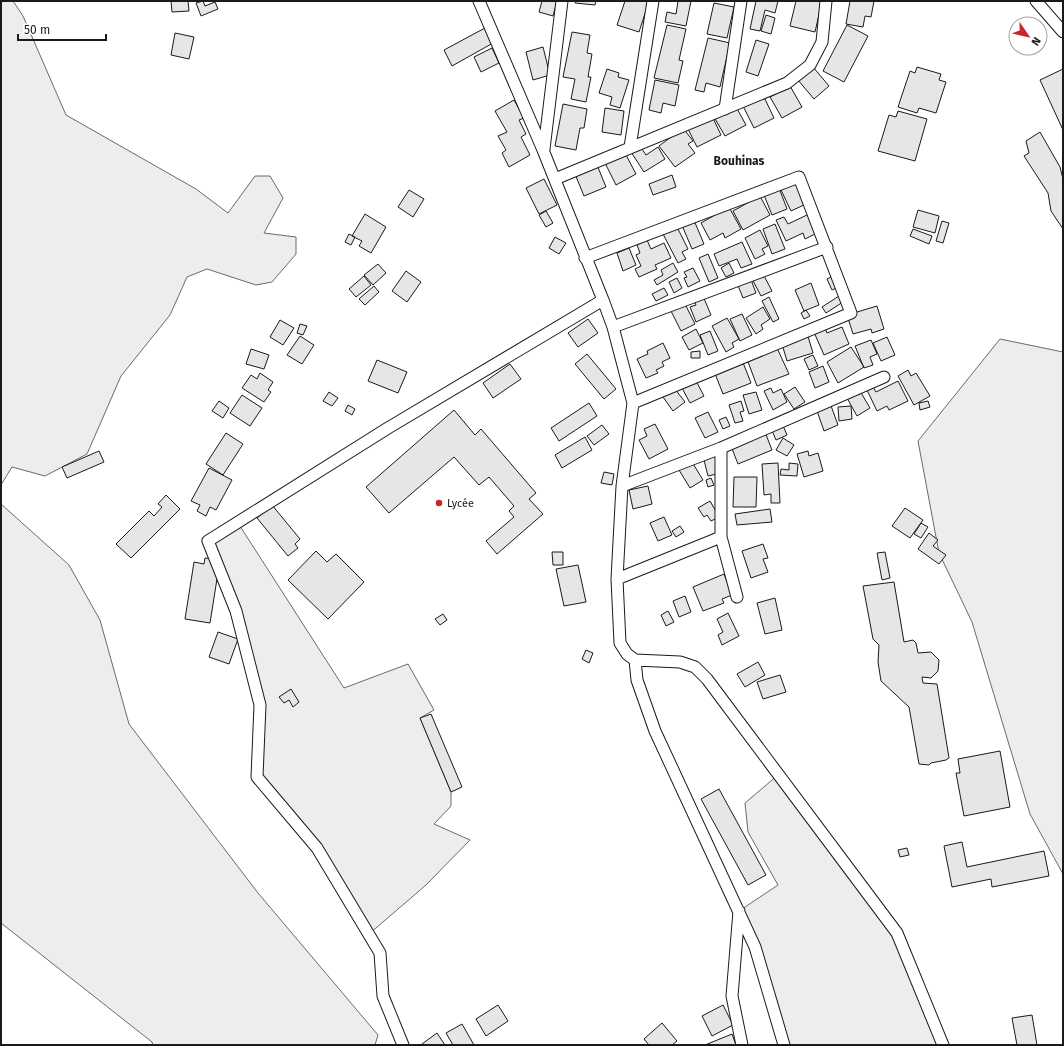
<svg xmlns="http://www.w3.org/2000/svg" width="1064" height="1046" viewBox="0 0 1064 1046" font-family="'Fira Sans',sans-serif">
<rect width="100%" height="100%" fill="#fff"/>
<path fill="#ededed" stroke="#6a6a6a" d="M1 1H13L23 16 66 115 196 189 228 213 255 176H270L283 198 264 233 296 237V254L272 282 256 285 207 269 187 277 170 315 121 376 87 454 45 476 12 467 1 485Z
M1000 339 1063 352V874L1030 814 972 622 939 553 918 441Z
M1 504 69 565 100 620 129 724 258 893 378 1035 375 1045H153L152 1042 1 923Z
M238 523 344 688 408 664 434 710 420 718 451 792V806L434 824 470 840 426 885 369 934 317 848 257 777 260 705 208 541Z
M778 775 897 933 943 1045H784L739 911 778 885 748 832 745 803Z"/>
<path fill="#e6e6e6" stroke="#1a1a1a" d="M171 1H188L189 11 172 12Z
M203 1 205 6 215 2 218 9 201 16 196 3Z
M542 1H557L553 16 539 12Z
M576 1H596L595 5 575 3Z
M625 1H649L639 32 617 25Z
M678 1H691L686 26 665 22 667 12 676 14Z
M756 1H778L775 13 765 10 760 31 750 29Z
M796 1H822L815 32 790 26Z
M850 1H874L871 17 865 16 863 27 846 24Z
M714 3 734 7 727 38 707 34Z
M766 15 775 18 771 34 761 31Z
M667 25 686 29 679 60 683 61 678 83 654 78Z
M847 25 868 36 844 82 823 71Z
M485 28 493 43 452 66 444 50Z
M572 32 590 35 587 53 592 54 588 77H591L586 102 571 99 575 79 563 77Z
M175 33 194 37 189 59 171 55Z
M708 38 730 43 720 87 706 83 704 92 695 90Z
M756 40 769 44 758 76 746 72Z
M543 47 550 75 533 80 526 52Z
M492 48 499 63 481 72 474 57Z
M813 67 829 86 814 99 798 80Z
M917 67 941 74 939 80 946 82 936 113 919 108 917 113 898 107 910 71 915 73Z
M607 69 619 73 618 77 629 80 620 108 610 105 612 97 599 93Z
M1063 69V130L1040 80Z
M655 80 679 85 675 106 663 103 661 113 649 110Z
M790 86 802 107 782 118 770 97Z
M763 95 774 118 754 128 743 106Z
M514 100 524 118 519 120 526 134 521 137 530 155 509 167 502 153 506 150 498 136 507 132 495 111Z
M563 104 587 109 584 128H580L576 150 555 146Z
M735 105 746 125 725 136 714 117Z
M605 108 624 111 621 135 602 132Z
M898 111 927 119 915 161 878 151 889 115 896 117Z
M713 118 721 135 697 147 688 129Z
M683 128 693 141 688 144 695 153 675 167 659 146Z
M1040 132 1060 167 1063 179V229L1051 211 1048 193 1024 156 1029 153 1026 141Z
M640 146 646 155 658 147 665 159 644 172 631 152Z
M625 153 636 174 616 185 605 163Z
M597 165 606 187 584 196 575 174Z
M672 175 676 187 653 195 649 184Z
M544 179 557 205 539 214 526 188Z
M795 183 806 204 791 211 781 190Z
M779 188 787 209 772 215 764 195Z
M409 190 424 199 413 217 398 207Z
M760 196 770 215 743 230 733 211Z
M729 207 741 229 725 238 723 233 710 240 701 223Z
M918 210 939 216 935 233 913 227Z
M546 211 553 223 546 227 539 215Z
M365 214 386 227 371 253 359 246 362 241 352 236Z
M809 214 817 233 805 239 803 233 786 241 776 220 784 217 788 224Z
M693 218 704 244 692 249 681 223Z
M942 221 949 223 943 243 936 241Z
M775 224 785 249 772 254 763 229Z
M676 225 688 249 682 252 686 259 678 263 662 232Z
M913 229 932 236 929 244 910 236Z
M760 230 768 246 762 249 765 254 755 259 745 238Z
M349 234 355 237 351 245 345 242Z
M555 237 566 243 559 254 549 248Z
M647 240 651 249 664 243 671 258 655 265 657 269 639 277 635 269 641 266 636 255 640 253 637 245Z
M742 242 752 264 741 268 737 259 719 266 714 254Z
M629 248 636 265 623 271 617 253Z
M708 254 718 278 709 282 699 258Z
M673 263 678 272 657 285 654 280 663 275 661 270Z
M729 263 734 273 726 277 721 268Z
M378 264 386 273 373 285 364 275Z
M693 268 700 281 688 287 684 278 687 277 684 272Z
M406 271 421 282 407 302 392 291Z
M762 272 772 291 761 296 751 277Z
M835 275 840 286 832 290 827 279Z
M364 276 371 285 356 297 349 289Z
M750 277 756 293 743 298 737 283Z
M677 278 682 288 674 293 669 282Z
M811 283 819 305 804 311 795 290Z
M374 286 379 292 365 305 359 299Z
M664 288 668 295 656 301 652 294Z
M703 296 711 315 696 322 690 307 696 305 694 300Z
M839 296 843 302 826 313 822 307Z
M769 297 779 319 773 322 762 301Z
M684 302 695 324 681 331 670 309Z
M877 306 884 329 872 333 871 329 853 334 847 315Z
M763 307 770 319 761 325 763 329 756 334 746 318Z
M806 310 810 316 804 319 801 313Z
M742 314 752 335 740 341 730 319Z
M727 318 739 339 732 343 734 347 726 352 712 326Z
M588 319 598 333 578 347 568 333Z
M280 320 294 328 283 345 270 337Z
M300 324 307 326 303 335 297 333Z
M824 325 827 333 842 327 849 344 824 355 813 330Z
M696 329 703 343 689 350 682 337Z
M710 331 718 351 708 355 700 335Z
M807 333 813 353 787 361 782 344Z
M300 336 314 345 302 364 287 355Z
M887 337 895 355 881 361 873 343Z
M871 340 877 354 870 357 873 365 864 368 855 346Z
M663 343 670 358 662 362 664 366 656 370 658 373 646 378 637 359 648 354 647 351Z
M851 347 864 367 838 383 827 362Z
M777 348 789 374 757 386 747 359Z
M251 349 269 355 264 369 246 364Z
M700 351V358H691V352Z
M587 354 616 389 604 399 575 364Z
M813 355 818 366 809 370 804 359Z
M377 360 407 372 398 393 368 381Z
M742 360 751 383 723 394 714 371Z
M510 364 521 379 493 398 483 383Z
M823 366 829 382 815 388 809 372Z
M908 370 911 376 916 373 930 396 914 405 898 376Z
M260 373 273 382 268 390 271 392 264 402 242 388 251 375 257 379Z
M695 379 704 396 690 403 681 386Z
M898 381 908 401 889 410 887 406 877 411 867 390 873 387 876 392Z
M795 387 805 402 794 409 784 394Z
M771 388 773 393 781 389 787 402 773 410 764 391Z
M675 389 685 402 673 411 663 397Z
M860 391 870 408 857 416 847 398Z
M329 392 338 398 332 406 323 401Z
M756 392 762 410 749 414 743 395Z
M242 395 262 408 250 426 230 413Z
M219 401 229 408 223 418 212 411Z
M741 401 744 411 740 412 743 421 735 423 729 405Z
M928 401 930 407 920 410 919 403Z
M589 403 597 416 559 441 551 428Z
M830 403 838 425 824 431 816 408Z
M348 405 355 409 352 415 345 411Z
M851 406 852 419 839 421 838 407Z
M454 410 475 435 481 429 536 493 529 499 543 514 497 554 486 541 514 517 509 511 514 506 489 477 479 485 454 457 389 513 366 487Z
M708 412 718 432 705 438 695 418Z
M726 417 730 426 723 429 719 420Z
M781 421 787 435 776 440 770 426Z
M655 424 668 449 649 459 639 440 647 436 644 429Z
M602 425 609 434 594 445 587 436Z
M765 432 772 450 738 464 731 446Z
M226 433 243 444 223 475 206 464Z
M585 437 592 450 562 468 555 455Z
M783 438 794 445 787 456 776 450Z
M99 451 104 462 67 478 62 467Z
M808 451 809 456 818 453 823 471 804 477 797 454Z
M716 453 721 473 708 476 703 456Z
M692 462 703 480 690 488 679 470Z
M778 463 780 503H771V494L764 495 762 464Z
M789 463 798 464 797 476 780 475 781 469 789 470Z
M209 468 232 480 216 510 210 507 206 516 197 511 200 505 191 501Z
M604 472 614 474 612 485 601 483Z
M734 477H757L756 507H733Z
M711 478 714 485 708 487 706 480Z
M648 486 652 504 633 509 629 490Z
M166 495 180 509 131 558 116 544 149 511 154 516 162 507 158 504Z
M710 501 719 517 711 521 707 515 704 517 698 508Z
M272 505 300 539 295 544 298 548 288 556 257 518Z
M905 508 923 520 910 538 892 526Z
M770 509 772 522 737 525 735 514Z
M664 517 672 535 658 541 650 523Z
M921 523 928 527 921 538 914 534Z
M680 526 684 532 676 537 672 531Z
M929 533 938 540 933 546 946 555 939 564 918 549Z
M763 544 768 558 763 559 768 572 751 578 742 551Z
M316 551 327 562 336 554 364 582 328 619 288 580Z
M552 552H563V565H553Z
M885 552 890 578 882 580 877 553Z
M205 558 220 560 210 623 185 619 194 562 204 564Z
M578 565 586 602 564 606 556 569Z
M724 574 732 595 722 599 724 603 703 611 693 587Z
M894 582 904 642 913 640 916 643 918 653 931 652 939 660 938 671 931 678 922 677 923 683 937 684 949 758 946 760 931 763 929 765 919 764 909 707 881 681 878 662 879 645 873 639 863 586Z
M685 596 691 612 679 617 673 601Z
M775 598 782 630 765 634 757 603Z
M668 611 674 622 666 626 661 615Z
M728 613 739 636 722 645 718 635 723 632 717 619Z
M443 614 447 620 440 625 435 619Z
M218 632 238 639 229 664 209 657Z
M586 650 593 653 589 663 582 659Z
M758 662 765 675 745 687 737 674Z
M780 675 786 692 763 699 757 682Z
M291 689 299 702 293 707 289 700 284 703 279 697Z
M431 714 462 787 451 792 420 718Z
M1000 751 1010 807 964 816 956 773H960L958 759Z
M719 789 766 875 748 885 701 799Z
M962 842 967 867 1044 851 1049 876 992 887 991 879 952 887 944 846Z
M907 848 909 855 900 857 898 850Z
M498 1005 508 1021 486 1036 476 1019Z
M723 1005 733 1025 712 1036 702 1016Z
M1032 1015 1037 1045H1017L1012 1018Z
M662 1023 677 1041 672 1045H649L644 1039Z
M462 1024 474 1045H453L446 1033Z
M437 1033 445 1045H423L422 1044Z
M732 1034 736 1045H705Z"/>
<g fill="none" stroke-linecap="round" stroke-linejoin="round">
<defs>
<path id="minor" d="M479 1 543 150 603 300 613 327 633 403 622 486 617 579 620 643 627 654 635 660 680 662 695 667 707 679 897 933 943 1045
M1036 1 1063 32
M725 109 741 1
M630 147 653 1
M544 149 562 1
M555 179 787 83 810 65 822 42 826 1
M585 258 799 177 851 313 633 403
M613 327 827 247
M721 448V537L737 597
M622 486 721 448 884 377
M617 579 721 537
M635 660 637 680 655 731 755 947 784 1045
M739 911 732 996 742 1045
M403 1045 383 996 380 953 317 848 257 777 260 705 236 611 208 541 388 428 603 300"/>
</defs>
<use href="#minor" stroke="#1a1a1a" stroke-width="13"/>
<use href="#minor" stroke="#fff" stroke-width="11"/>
</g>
<circle fill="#c62828" stroke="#fff" stroke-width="1.5" cx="439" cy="503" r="4"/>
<g text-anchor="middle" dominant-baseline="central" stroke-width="3" stroke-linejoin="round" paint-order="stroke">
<g font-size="11" fill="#1a1a1a" stroke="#fff" text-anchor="start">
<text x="447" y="503">Lycée</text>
</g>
<g font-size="12" font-weight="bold" fill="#1a1a1a" stroke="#fff">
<text x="739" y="161">Bouhinas</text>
</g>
</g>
<rect width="1064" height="1046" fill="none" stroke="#1a1a1a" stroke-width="4"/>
<g transform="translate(1028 36) rotate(124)"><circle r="19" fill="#ffffff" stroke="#a3a3a3"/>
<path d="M0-3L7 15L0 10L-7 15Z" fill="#c62828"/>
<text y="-6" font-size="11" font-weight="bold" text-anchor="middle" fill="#1a1a1a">N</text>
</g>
<path d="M18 34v6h88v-6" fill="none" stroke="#1a1a1a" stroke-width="2"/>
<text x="24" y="34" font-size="12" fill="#1a1a1a" stroke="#ffffff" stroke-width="3" paint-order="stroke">50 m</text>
</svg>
